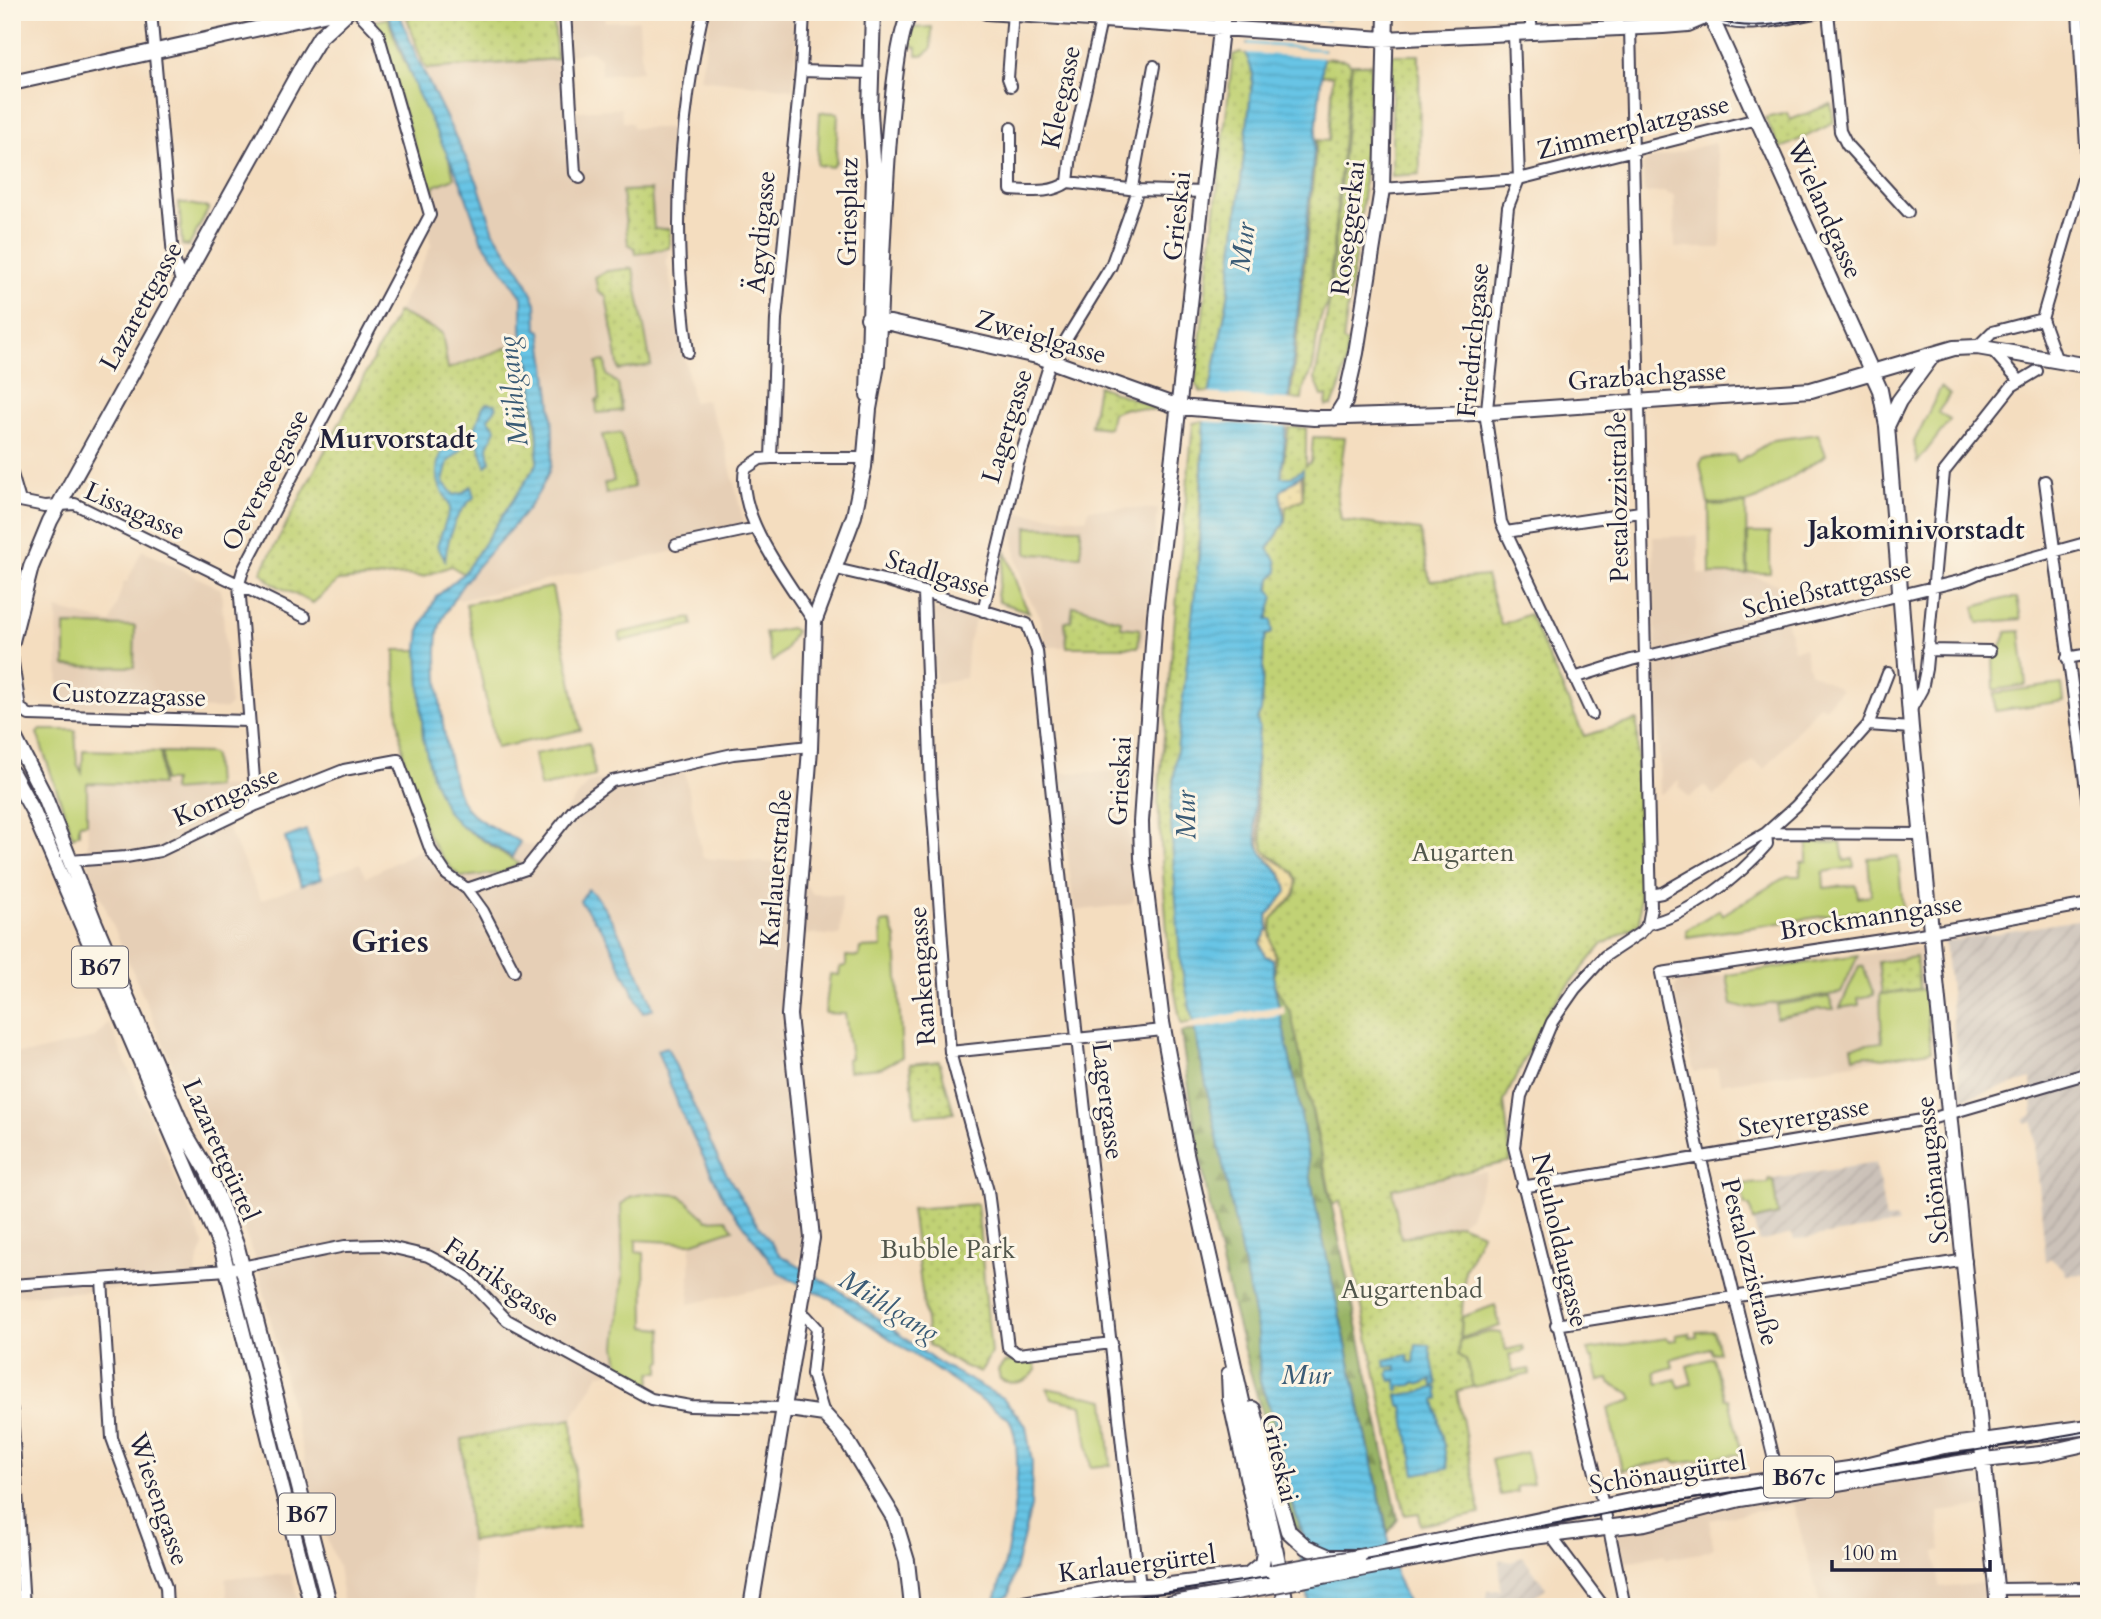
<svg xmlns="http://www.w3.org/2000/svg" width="2101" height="1619" viewBox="0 0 2101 1619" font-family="Cardo,serif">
<defs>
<pattern id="industrial-furrows" width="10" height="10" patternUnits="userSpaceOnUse" patternTransform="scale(1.75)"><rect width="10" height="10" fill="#ccc2b9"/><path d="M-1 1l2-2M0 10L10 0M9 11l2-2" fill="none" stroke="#afa6a0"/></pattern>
<pattern id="forest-firs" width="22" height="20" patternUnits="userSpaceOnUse" patternTransform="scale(1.75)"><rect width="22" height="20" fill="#98b466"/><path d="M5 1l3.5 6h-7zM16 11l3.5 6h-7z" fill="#7c9255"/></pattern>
<pattern id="sand-dots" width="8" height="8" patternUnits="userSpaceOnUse" patternTransform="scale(1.75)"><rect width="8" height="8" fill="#eeda9e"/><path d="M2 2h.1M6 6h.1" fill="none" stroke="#ccbb89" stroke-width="1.8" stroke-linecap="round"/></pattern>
<pattern id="park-dots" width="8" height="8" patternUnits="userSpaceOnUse" patternTransform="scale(1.75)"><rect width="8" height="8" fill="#c1d275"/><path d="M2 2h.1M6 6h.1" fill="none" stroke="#a6b466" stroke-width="1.8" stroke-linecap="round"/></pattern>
<pattern id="water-rules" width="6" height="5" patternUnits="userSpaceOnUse" patternTransform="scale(1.75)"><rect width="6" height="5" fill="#67c4e5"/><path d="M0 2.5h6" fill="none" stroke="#59a8c5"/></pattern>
</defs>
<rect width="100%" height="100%" fill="#fcf5e5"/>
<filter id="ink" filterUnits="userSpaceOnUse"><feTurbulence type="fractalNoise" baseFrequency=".0143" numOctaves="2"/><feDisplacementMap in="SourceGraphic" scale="14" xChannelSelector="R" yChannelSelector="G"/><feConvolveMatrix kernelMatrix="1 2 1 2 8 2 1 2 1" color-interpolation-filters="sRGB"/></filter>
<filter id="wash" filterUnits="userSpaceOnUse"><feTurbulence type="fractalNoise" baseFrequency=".00686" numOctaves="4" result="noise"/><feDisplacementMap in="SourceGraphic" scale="28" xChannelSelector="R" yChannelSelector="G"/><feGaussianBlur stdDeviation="1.57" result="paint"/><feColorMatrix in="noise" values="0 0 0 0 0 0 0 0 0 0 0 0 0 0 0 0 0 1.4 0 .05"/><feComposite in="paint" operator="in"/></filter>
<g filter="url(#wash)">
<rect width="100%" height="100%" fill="#f4ddbf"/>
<path fill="#e6cfb6" d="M604 12 605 22 639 20 642 71 601 75 600 58 591 51 563 57 567 112 621 108 623 122 632 123 633 128H675L667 263 693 402 706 400 724 442 745 528 688 548 460 600 455 597 458 591 538 492 552 463 553 439 542 331 522 343 447 370 442 333 398 312 431 246 428 229 434 186 454 178 427 69 556 59 553 13Z
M712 12H798L793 89 700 79Z
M1714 143 1722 175 1721 248H1675L1674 196 1663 192 1644 193 1642 166 1645 161Z
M1128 508 1158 509 1143 647H1045L1040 616 1026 593 1017 562 1013 530 1015 513 1086 519 1089 509Z
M1698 536V574H1747L1777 584 1794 650 1804 648 1810 672 1841 689 1825 708 1819 705 1765 769 1753 761 1714 796 1704 785 1689 798 1679 786V780L1660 795 1653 537Z
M142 550 221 589 230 705 226 709 59 706 57 609 111 623 124 581 127 582Z
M943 609 976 618 968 643 965 678 938 683H935L932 617 933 611Z
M682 760 703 858 788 864 813 894 842 895 840 936 811 934 795 937 789 1003 812 1238 796 1265 792 1282 689 1304 691 1243 733 1228 726 1219 707 1220 680 1195 647 1193 622 1204 623 1275 616 1346 620 1371 599 1374 572 1419 462 1439 476 1607H344L338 1566 322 1526 308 1474 256 1259 88 867 87 783 235 787 237 808 227 826 261 900 360 863 366 877 432 844 518 864 510 856 520 842 537 847 588 783Z
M1132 771 1128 820 1134 899 1131 904 1074 911 1059 773Z
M1915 947 1922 951 1931 1051 1720 1084 1717 1068 1694 1072 1674 989 1678 982Z
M109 1023 204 1246 197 1263 196 1284 12 1296V1053H32L94 1038Z
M1487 1172 1470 1216 1460 1224 1401 1239 1392 1189 1457 1174Z
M1983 1450 1990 1506 1938 1512 1941 1550 1935 1552 1940 1588 1983 1583 1984 1607H1821L1793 1504 1710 1520 1713 1548 1701 1553 1666 1559 1664 1554 1616 1565 1605 1516Z
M291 1574 300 1607H228L226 1578Z
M1277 1594 1278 1607H1176Z"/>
<path fill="url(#industrial-furrows)" d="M2089 918V1274L2066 1275 2065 1270 2050 1258 2046 1261 2033 1122 2025 1123 2024 1119 2033 1115 2031 1079 1961 1099 1945 942Z
M1876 1163 1886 1220 1896 1219 1898 1224 1794 1240 1792 1234 1759 1242 1753 1221 1778 1215 1773 1179Z
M1522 1556 1546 1588 1534 1596 1541 1607H1487V1591L1501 1590 1499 1559 1512 1562Z"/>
<path fill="#c1d275" stroke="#727a58" stroke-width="2" d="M388 18C403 72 443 126 454 178L435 186 432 202 375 21Z
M932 27 931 49 924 55H917V48L910 45 907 53 904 51 911 28Z
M820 112 838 113 836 162 832 167 817 165Z
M179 202 209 208 189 246 182 245Z
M1941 387 1950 395 1938 412 1950 420 1917 463 1914 442Z
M621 433 634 487 606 494 604 484 614 481 602 435Z
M1818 434 1826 455 1758 499 1746 503 1708 504 1700 464 1703 459 1735 455 1737 462 1773 440Z
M1746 504 1747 574H1710L1709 505Z
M1027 527 1081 528V556L1027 554Z
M1748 533H1770V573H1748Z
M1006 552 1021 597 1029 612 999 602 997 594Z
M552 587 581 730 496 748 466 604Z
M2007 598H2017L2021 619 1978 623 1974 607Z
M691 618 693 625 621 641 619 633Z
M65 625 135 626 134 667 65 666Z
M790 628 795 631 784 651 772 662 765 633Z
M2020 631 2026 685 1994 690 1993 656 1999 651 2007 632Z
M395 650H418L423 738 461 826 519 864 502 873 461 877C405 834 395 716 395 650Z
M2062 684 2064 701 1995 711 1994 693Z
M41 730H75L77 763 82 773 83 750 161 752V785L87 783V823L79 824V833L73 837 37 733Z
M589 743 595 776 540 787 534 754Z
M163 752 210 753 214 756 216 787 172 791 173 781H163Z
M1807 842 1841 843 1844 861 1853 859 1854 867 1823 872 1824 888 1856 885 1858 897 1871 895 1868 858 1898 856 1903 910 1859 916 1858 911 1687 937 1686 930 1719 910 1722 915 1787 876H1800L1801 862 1807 861Z
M890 922 896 939 902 1057 881 1068 848 1071 847 1059 851 1058 845 1014 825 1013 830 974 839 975 840 967 846 966V956L859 957 860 948 882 947 881 923Z
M1858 955 1841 993 1744 1008 1732 1005 1727 975Z
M1859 966H1863L1874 995 1858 998 1859 1005 1840 1008Z
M1925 989 1931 1051 1883 1058 1868 1055 1854 1057 1852 1046 1882 1042 1880 994Z
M1829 997 1834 1009H1818L1776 1018 1777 1005Z
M1769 1179 1773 1180 1778 1215 1753 1221 1750 1206H1745L1741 1184 1769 1183Z
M647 1193 680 1195 707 1220 726 1219 733 1229 691 1243 636 1240V1252L644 1253 645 1327 662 1329 663 1361 660 1362V1372H652L649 1390 620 1371 616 1346 623 1275 621 1205 630 1197Z
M1495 1305 1500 1326 1461 1338 1462 1317Z
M1714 1331 1719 1352 1712 1354 1710 1348 1671 1359 1673 1367 1655 1372 1658 1384 1676 1379 1679 1387 1692 1383 1687 1366 1713 1358 1725 1399H1729L1742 1454 1675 1463 1674 1460 1622 1470 1608 1408 1633 1400 1630 1393 1610 1383 1609 1379 1599 1381 1593 1358 1590 1359 1588 1350 1667 1338 1668 1341 1677 1340 1676 1335 1689 1333 1690 1338 1697 1337 1696 1332Z
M1490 1332 1501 1333 1506 1350 1523 1346 1524 1351 1509 1355 1513 1372 1529 1369 1530 1374 1473 1387 1466 1360 1459 1354 1460 1340Z
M1031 1358 1034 1360 1036 1370C1027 1383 1013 1386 1000 1379L998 1370 1004 1363Z
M1047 1388 1105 1400 1111 1465 1091 1467 1082 1405 1051 1398Z
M1526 1452 1533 1483 1516 1487 1517 1492 1500 1495 1491 1460Z"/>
<path fill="url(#forest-firs)" stroke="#5d6b50" stroke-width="2" d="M1274 984 1291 1013 1398 1519 1388 1533 1315 1203 1298 1097Z
M1195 1030 1258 1333 1260 1381 1273 1417 1295 1511 1304 1537 1293 1524 1286 1504C1272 1444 1253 1385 1237 1324 1212 1229 1194 1130 1181 1032Z"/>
<path fill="url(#sand-dots)" stroke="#887e6c" stroke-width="2" d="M1301 474 1303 499 1292 506 1285 522 1280 492Z
M1255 796C1260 814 1257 838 1268 854 1275 864 1294 866 1296 879 1301 900 1280 904 1273 919 1265 933 1276 949 1276 962 1276 969 1274 977 1274 984L1260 943 1268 930 1267 916 1286 892 1282 874 1260 851Z"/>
<path fill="url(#park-dots)" stroke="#727a58" stroke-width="2" d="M405 12H553L557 59 427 69 423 64Z
M1240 52 1246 53 1253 74 1228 297 1210 393 1201 392 1195 384 1233 55Z
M1392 55H1419L1420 174 1392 176Z
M1323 58 1346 60 1351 65 1327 306C1314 322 1318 350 1312 370 1308 384 1303 380 1302 400L1291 399 1317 140 1329 141 1333 76 1320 75Z
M1352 64H1371L1363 200 1343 341 1348 343C1346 366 1343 385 1332 405L1326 406 1327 396H1322L1315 379 1329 304Z
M1831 104 1834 123 1780 149 1765 118 1787 113 1790 120Z
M651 190 654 229H670L669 248 636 254 635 248 628 244 622 191Z
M633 268 651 365 619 370 606 296 598 292 595 277 607 271Z
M398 312 442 333 448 369 525 341 538 439 537 464 464 574 451 566 422 577 406 575 338 581 313 603 273 584 261 572Z
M605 361 607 375 618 384 622 411 597 413 596 400 600 399 597 362Z
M1098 386 1165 411 1126 408 1112 413 1109 428 1091 426Z
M1204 421 1180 960 1193 1022 1181 1024 1169 961 1158 801 1193 423Z
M1289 427 1306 428V466L1311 462 1313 437 1345 438 1337 494 1341 520 1420 530 1430 581 1486 576 1501 625 1529 614 1584 736 1637 720 1640 923 1602 945 1550 1008 1504 1101 1511 1161 1392 1189 1401 1238 1460 1224 1482 1233 1465 1270 1459 1354 1466 1360 1473 1387 1457 1391 1480 1514 1421 1525 1419 1513 1405 1515 1340 1201 1333 1205 1291 1013 1274 984 1276 959 1271 938 1272 919 1295 895 1297 881 1294 873 1264 850C1256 809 1254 770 1259 728L1257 719 1261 711 1264 643 1266 635 1271 634 1267 620 1271 578 1276 574V561L1268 549 1285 523 1286 507 1303 499V469L1291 477 1281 478Z
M1073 606C1091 607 1104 618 1121 620V627L1140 629 1138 647H1067L1065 622 1071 621Z
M1916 957 1919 989 1882 994 1878 962Z
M939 1061 954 1113 915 1116 910 1064Z
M977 1204 991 1353 980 1373 957 1363 929 1345 911 1209Z
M572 1419 578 1527 470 1541 462 1439Z"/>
<path fill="url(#water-rules)" stroke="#447390" stroke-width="2" d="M387 12H399L418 60 477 181 494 232 523 275 536 303 537 329 541 331C545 365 561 444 548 474 529 520 484 551 458 592 452 602 444 614 440 625 430 654 447 777 463 803 475 822 501 831 520 842L512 857 461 826 446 810 432 776 423 738 418 650 420 629 436 597 464 573 537 464 538 438 531 369 522 331V297L481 239 461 183 417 92Z
M1251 12H1328L1281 477H1291L1303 469V473L1280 492 1285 522 1268 549 1276 560 1278 572 1271 578 1269 589 1274 597 1267 620H1272V633L1266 635 1264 643 1261 711 1257 719 1259 728C1256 755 1250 822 1259 847 1266 865 1285 870 1287 892L1267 916 1268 930 1260 943 1265 956 1273 959 1274 984 1298 1097 1315 1203 1397 1578 1409 1607H1310L1301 1558 1304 1537 1295 1511 1273 1417 1260 1381 1258 1333 1180 960 1170 811 1199 556 1204 421 1228 297 1253 74 1246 53Z
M487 403 495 404 497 407 488 418 496 429 488 446 490 462 486 466 474 432 483 406Z
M461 442 463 448 448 462 443 482 454 495 463 493 471 486 474 497C454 514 449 534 445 560L437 546 450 509C449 499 442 494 439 484 434 466 439 442 461 442Z
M306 830 322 878 301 885 285 838Z
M588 889C606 900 646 985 653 1009L643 1013 605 934 580 901Z
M667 1047 719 1161 753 1218 780 1255 842 1292 934 1360 1004 1399 1026 1426 1032 1462 1031 1507 1009 1595 993 1607C1007 1565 1029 1459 1009 1419L831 1299 780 1274 724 1199 681 1112 657 1050Z
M1416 1344 1429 1345 1437 1385 1433 1386 1432 1380 1420 1384 1415 1382 1412 1385 1400 1386V1391H1397L1396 1380 1391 1381 1388 1374 1390 1370H1397L1396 1366 1386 1367 1384 1360 1408 1355 1409 1362 1414 1363Z
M1434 1388H1437L1439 1399 1435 1400 1448 1468 1415 1474 1403 1406H1399L1397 1395 1402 1396Z"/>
<path fill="#f4ddbf" d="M1247 13 1331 21 1328 49 1244 42Z
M1243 44 1327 51 1326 58 1246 53H1242Z
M1206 393 1295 400 1292 427 1201 421Z
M1284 1005 1285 1014 1191 1030 1190 1022Z"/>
</g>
<g filter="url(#ink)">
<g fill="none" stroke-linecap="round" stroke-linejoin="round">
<defs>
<path id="minor" d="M151 12 173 256 181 281
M565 12 575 173 580 178
M1530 12 1532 34
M1828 12 1840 131 1847 145 1908 212
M1710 15C1742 33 1786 18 1820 12
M1514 35 1519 179 1508 207 1486 419 1501 522 1592 714
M801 71 870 73
M1011 86 1008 78 1013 12
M1011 128V190C1032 191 1051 194 1068 182L1138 190 1204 192
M1068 182 1071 155 1101 21
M1132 187 1154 66
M1382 189 1519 179 1749 121H1759
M1977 347 1992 332 2042 319
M1992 350 2018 379
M688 352C672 239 678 124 703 12
M2057 361 2042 319 2087 164 2078 12
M771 458 776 319 801 71 804 12
M12 474 20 501 45 506 75 504 305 617
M2045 481 2089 812
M1506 532 1640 512
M676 545 756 528
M836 569 888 581 1027 624 1037 651 1077 1038 1127 1491 1140 1585
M924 593 931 788 950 1052 988 1191 1008 1347 1018 1354 1112 1343
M983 611 1018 464 1048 369 1111 266 1138 190
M814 622C789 582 736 517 745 469L760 459 771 458H865
M1927 650 1990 651
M12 656 20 708 29 715 248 721
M2067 658 2089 654
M1574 678 1631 660 1963 580 1984 571 2089 542
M1910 711 1922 689 1926 669 1944 472 2012 386 2037 371
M1868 725 1911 728
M256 805 239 584 243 570 430 215 378 33 358 12
M1766 833 1922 834
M69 861 126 857 160 851 256 805 344 770 398 760 431 851 446 874 467 889 483 911 514 971
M467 889 526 869 575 808 612 781 733 754 810 746
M1651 895 1662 893 1766 833 1796 806 1868 725 1888 673
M1648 924C1690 915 1740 876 1767 844L1766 833
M950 1052 1163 1030
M1522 1187 1934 1118 2089 1073
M102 1280 112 1438 166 1587 167 1607
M12 1285 227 1270 345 1246 381 1245 428 1256 451 1268 466 1277 507 1320 651 1399 690 1406 783 1408
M799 1313 806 1316 817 1328 812 1374 824 1414
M1556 1325 1966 1260
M12 1410 24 1607
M1779 1480 1698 1147 1661 973 1915 935 2089 904
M1553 1534 1554 1540 1604 1607
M1997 1589 2089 1588
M1625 1607 1609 1529 1514 1147 1521 1096 1552 1022 1575 989 1605 956 1640 933 1648 924 1651 908 1630 28"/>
<path id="major" d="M986 12 1384 39 1663 26 1688 24 1716 12
M1223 12 1155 615 1141 822 1142 858 1162 1022 1186 1153 1274 1543
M1710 15 1880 390 1887 426 1911 728 1998 1607
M12 83 332 12
M868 318 1037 356 1179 407 1314 418 1475 413 1811 390 1954 348 1977 347 2089 366
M868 395 874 175 870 112 873 12
M1335 418 1345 402 1356 353 1382 189 1386 12
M1887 426 1899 401 1933 355
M12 641 31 567 50 521 303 65 320 37 347 12
M12 733 44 795 94 921 185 1133 208 1172 237 1247 330 1607
M12 773 32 809 222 1250 312 1607
M1229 1374 1230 1399 1264 1553 1262 1563 1249 1574
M783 1408 824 1414 844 1436 894 1518 907 1561 912 1607
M1253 1409 1288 1531 1306 1547 1329 1557H1359L1412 1547 1649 1497 1849 1469 1944 1446 2089 1427
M1275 1548 1278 1563
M1424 1557 1510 1540 1645 1523 1740 1499 1965 1462 2040 1454 2089 1443
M1284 1593 1286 1607
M751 1607 812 1238 789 1015 810 749 814 622 854 516 864 467 869 409 877 365C881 309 886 44 911 12
M1006 1607 1118 1587 1170 1585 1273 1572
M1152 1607 1275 1585"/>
</defs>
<use href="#minor" stroke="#423e4f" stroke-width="14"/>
<use href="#major" stroke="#423e4f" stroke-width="18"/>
<use href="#minor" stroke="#fff" stroke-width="10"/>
<use href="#major" stroke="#fff" stroke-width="14"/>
<path stroke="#22223b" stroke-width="2" d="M1705 12C1735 39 1803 19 1840 12
M1070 1607 1274 1576 1605 1514 2089 1431"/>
<defs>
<path id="major-bridge" d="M1273 1572 1359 1557
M1275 1585 1424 1557"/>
</defs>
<use href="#major-bridge" stroke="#423e4f" stroke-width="18" stroke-linecap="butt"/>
<use href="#major-bridge" stroke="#fff" stroke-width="14"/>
</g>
</g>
<g text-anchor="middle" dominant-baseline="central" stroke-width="6" stroke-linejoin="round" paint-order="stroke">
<g fill="#fcf5e5" stroke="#63616e" stroke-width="2">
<rect x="72" y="946.5" width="56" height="41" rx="5"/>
<rect x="1764" y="1456.5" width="70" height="41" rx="5"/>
<rect x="279" y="1493.5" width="56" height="41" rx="5"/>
</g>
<g font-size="24" font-weight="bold" fill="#22223b">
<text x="100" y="967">B67</text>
<text x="1799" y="1477">B67c</text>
<text x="307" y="1514">B67</text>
</g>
<g font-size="26" fill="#22223b" stroke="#fcf5e5">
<text transform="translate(1061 97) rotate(-78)">Kleegasse</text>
<text transform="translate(1633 127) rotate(-14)">Zimmerplatzgasse</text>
<text transform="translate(1825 209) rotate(66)">Wielandgasse</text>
<text transform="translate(848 212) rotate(-89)">Griesplatz</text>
<text transform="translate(1177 216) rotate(-84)">Grieskai</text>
<text transform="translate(1348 228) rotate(-83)">Roseggerkai</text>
<text transform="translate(761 232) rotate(-85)">Ägydigasse</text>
<text transform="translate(141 306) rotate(-61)">Lazarettgasse</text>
<text transform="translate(1041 337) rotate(16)">Zweiglgasse</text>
<text transform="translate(1473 340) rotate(-85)">Friedrichgasse</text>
<text transform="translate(1647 376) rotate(-4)">Grazbachgasse</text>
<text transform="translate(1007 426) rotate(-73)">Lagergasse</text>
<text transform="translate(265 480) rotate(-62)">Oeverseegasse</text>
<text transform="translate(1618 497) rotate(-91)">Pestalozzistraße</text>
<text transform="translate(135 511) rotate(24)">Lissagasse</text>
<text transform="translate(938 574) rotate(17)">Stadlgasse</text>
<text transform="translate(1827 589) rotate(-14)">Schießstattgasse</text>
<text transform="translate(129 695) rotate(2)">Custozzagasse</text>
<text transform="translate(1120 781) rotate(-87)">Grieskai</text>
<text transform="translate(226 796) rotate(-24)">Korngasse</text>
<text transform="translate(776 868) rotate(-85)">Karlauerstraße</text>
<text transform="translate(1871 917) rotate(-9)">Brockmanngasse</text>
<text transform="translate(922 976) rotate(-94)">Rankengasse</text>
<text transform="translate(1108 1101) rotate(83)">Lagergasse</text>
<text transform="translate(1804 1117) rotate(-10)">Steyrergasse</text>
<text transform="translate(221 1150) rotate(66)">Lazarettgürtel</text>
<text transform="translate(1932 1170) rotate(-96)">Schönaugasse</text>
<text transform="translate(1560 1240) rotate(77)">Neuholdaugasse</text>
<text transform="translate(1750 1262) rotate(76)">Pestalozzistraße</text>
<text transform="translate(502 1282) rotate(35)">Fabriksgasse</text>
<text transform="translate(1280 1458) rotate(77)">Grieskai</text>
<text transform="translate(1668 1473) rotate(-9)">Schönaugürtel</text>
<text transform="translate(159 1499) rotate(71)">Wiesengasse</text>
<text transform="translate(1137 1564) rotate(-7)">Karlauergürtel</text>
</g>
<g font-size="26" fill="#52574c" stroke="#fcf5e5">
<text x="1463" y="852">Augarten</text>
<text x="948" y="1249">Bubble Park</text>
<text x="1412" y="1289">Augartenbad</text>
</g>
<g font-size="28" font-style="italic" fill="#3a5b76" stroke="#fcf5e5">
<text transform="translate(1243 247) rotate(-83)">Mur</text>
<text transform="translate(513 391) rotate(-96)">Mühlgang</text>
<text transform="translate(1186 815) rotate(-91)">Mur</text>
<text transform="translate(889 1306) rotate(32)">Mühlgang</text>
<text x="1306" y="1375">Mur</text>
</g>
<g font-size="28" font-weight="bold" fill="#22223b" stroke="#fcf5e5">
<text x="397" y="439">Murvorstadt</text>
<text x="1916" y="530">Jakominivorstadt</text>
</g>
<g font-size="33" font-weight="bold" fill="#22223b" stroke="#fcf5e5">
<text x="390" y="941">Gries</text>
</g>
</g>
<rect width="2101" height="1619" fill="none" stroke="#fcf5e5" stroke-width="42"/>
<path d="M1832 1560v10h158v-10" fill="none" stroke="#22223b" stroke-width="3.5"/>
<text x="1842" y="1560" font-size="21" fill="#22223b" stroke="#fcf5e5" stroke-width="5" paint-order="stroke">100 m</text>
</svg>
